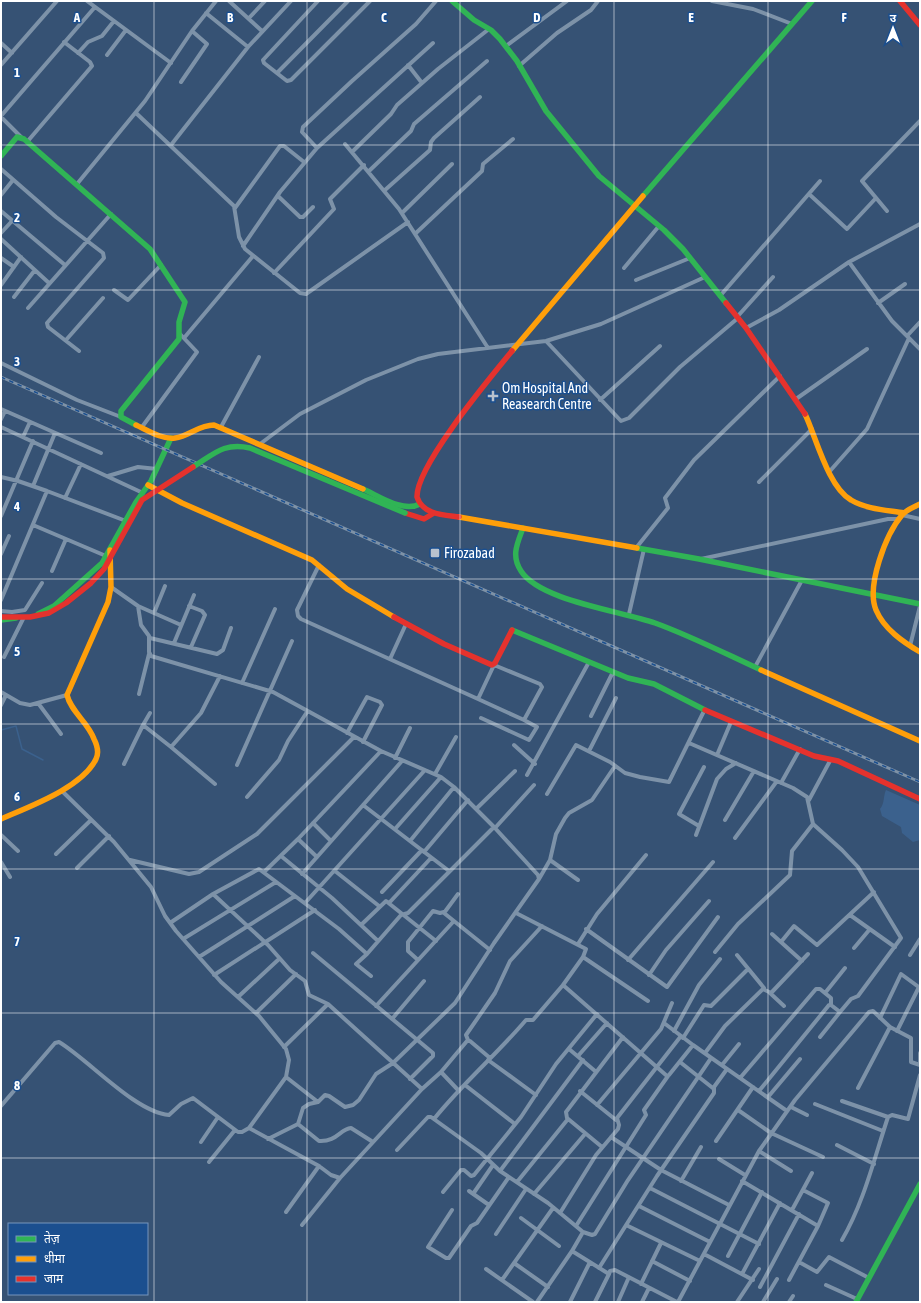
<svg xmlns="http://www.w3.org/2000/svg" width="921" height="1303" viewBox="0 0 921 1303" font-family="'Asap Condensed','Noto Sans Devanagari',sans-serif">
<rect width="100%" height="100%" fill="#365274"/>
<path fill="#3b618d" d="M886 790 920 805V840L913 842 902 833 901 827 882 816 880 809C885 803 883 796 886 790Z"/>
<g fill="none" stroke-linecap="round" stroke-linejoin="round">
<path stroke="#3b618d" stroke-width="1.5" d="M1 730 16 726 22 749 43 760"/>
<path stroke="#7d92a8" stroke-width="4" d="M87 1 171 63
M229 1 262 31
M318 1 263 60 264 63 287 81 291 80 370 1
M712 1 753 9 792 24
M206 13 248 47
M249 18 265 1
M1 43 12 53
M506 46 567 1
M78 53 88 42 102 36 114 21
M107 55 126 30
M1 65 57 1
M408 65 422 83
M519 66 557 33 591 10 598 1
M277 73 348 1
M181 82 207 44 192 31
M136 113 234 206 239 237 245 249 300 293 306 294 408 222
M1 116 95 7
M1 117 21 137
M27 142 92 66 90 62 64 42
M345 144 399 209 488 348
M171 145 248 47 291 1
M317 148 302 132 303 127 352 81 416 24 436 1
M352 152 391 114 397 105 438 69 489 29
M1 169 56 217 103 253 104 258 47 323 48 327 79 351
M369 171 411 131 414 124 487 61
M77 184 145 101 192 31 216 1
M385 190 430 150 431 142 434 138 480 97
M809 194 847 229 876 198
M1 195 13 180
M278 196 300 217H303L313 207
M235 208 280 146H284L304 162
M1 211 65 265
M887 211 862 181 920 121
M402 213 452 164
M1 233 12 221
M416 233 482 171 483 164 513 139
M1 239 49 283
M243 246 280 192 317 148 433 43
M1 258 14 267
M849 262 892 321 920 349
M624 268 659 226
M274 273 334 209 330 199 364 165
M636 280 690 258
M1 285 21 257
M114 290 128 300 161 265
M720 296 820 181
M14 297 35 270
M878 303 905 284
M28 308 111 214
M737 317 773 277
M746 328 779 310 849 262 920 224
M907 336 920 322
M184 338 253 256
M66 340 103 298
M546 341 621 421 629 418 680 367 738 318
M1 363 77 400 121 417
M796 399 867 349
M600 400 660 346
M1 409 101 453
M1 419 5 411
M1 427 143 493
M142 427 197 352 180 334
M221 427 259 357
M23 437 30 422
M260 444 300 414 366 380 418 359 438 354 546 341 601 324 705 277
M830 471 867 429 909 338
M108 476 138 467 157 469
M1 477 18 481 47 491 126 521
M759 482 812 429
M33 486 55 433
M65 498 81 464
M902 515 920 519
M1 516 33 441
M33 525 106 556
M636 548 668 508 665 498 694 460 780 376
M1 554 9 536
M701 559 888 519H899
M319 565 297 610 298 616 301 619 478 699 494 665 540 684 542 687 524 720 478 699
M52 571 66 539
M111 587 138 606 141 625 149 636V652L151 656 273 692 381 751 441 777 454 787 494 827 538 875 539 879 494 943 455 1003 393 1063 376 1074 359 1100 353 1105 345 1107 329 1096 325 1095 318 1102 309 1104 303 1108 298 1124 268 1139
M1 600 47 491
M138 606 181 625
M189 606 202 611 205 615 191 647
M1 611 12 612 25 610 42 583
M154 613 165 586
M629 614 644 549
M150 638 217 654 223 650 231 628
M174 643 194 595
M910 646 920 606
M4 657 24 617
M390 659 406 624
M755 667 802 580
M242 683 275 609
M1 692 20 703 30 705 67 695
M139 694 149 654
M38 703 61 734
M1 705 6 695
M150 713 143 725 171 747
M591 716 613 672
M481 718 529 740 537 727 524 720
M347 733 367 697 380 702 382 705 363 742
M689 743 793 788 807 797 813 824 842 850 858 867 901 938 858 996 851 999 840 1012 831 1005H829L759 1091
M514 745 535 764
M589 751 616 698
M717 755 731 722
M395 758 410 728
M124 764 143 725
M237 765 292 641
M435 774 456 737
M527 775 589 662
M781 783 800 749
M215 784 171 747 201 713 220 676
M62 791 114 842 151 887 165 916 176 931 221 982 259 1016 286 1049 289 1060 286 1077 249 1128
M547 794 576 745 610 762 625 773 640 777 669 782 704 711
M247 797 279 760 288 741 307 712
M809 800 831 759
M363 805 449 871
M476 809 515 771
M725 820 754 771
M313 823 331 841
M699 826 679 814 704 767
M495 828 534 785
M395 829 441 777
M1 835 18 851
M696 835 717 779 726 769 736 763
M735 838 777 781
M298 839 317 857
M410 841 454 787
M424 852 468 800
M56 854 91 820
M281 856 332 898 378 941
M130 860 189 874 199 872 257 834 354 737
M550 860 578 880
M1 862 10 877
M77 868 109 836
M335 871 379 906
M264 872 298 839 381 751
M302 874 402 761
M539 879 550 860 556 834 565 818 569 813 592 800 615 766
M382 892 422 850
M213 894 268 945 290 970 305 981 309 995 328 1004 422 1089
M458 894 444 913 490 950
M305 903 425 770
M389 903 431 858
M516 913 586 949 583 957 563 985 667 1076 669 1075 693 1045 787 1111
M850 915 895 947
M170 923 213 894 259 869 339 929 367 954 401 915 408 913 494 827
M361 925 386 901 436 941
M586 929 667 987 718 917
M772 934 802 961
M183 939 276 882
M781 942 794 926 817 945 874 892
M578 944 597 914 646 855
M854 948 870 929
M715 952 738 924 790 875 792 851 813 824
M313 953 433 1053V1056L410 1079
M367 954 356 964 371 976
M737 955 764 988
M910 955 920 939
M199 957 295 896
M583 957 648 1001
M418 960 408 951V942L433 911 440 913 444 912
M628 960 713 862
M214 975 315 910
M649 975 666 950 709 901
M770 993 784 1006
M825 993 845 968
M238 997 279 959
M376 1006 453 922
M256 1013 296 974
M880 1018 901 974 920 988
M392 1019 424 981
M664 1023 693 1045
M674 1031 699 985 720 959
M897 1031 919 987
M820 1037 840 1012
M683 1038 704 1005 711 1006 748 969
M468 1040 466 1035 495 993 510 961 542 926
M284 1047 328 1004
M569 1049 595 1071
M705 1053 725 1026 763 989 771 993 808 954
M578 1056 607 1023
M488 1060 536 1095
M680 1062 714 1089
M722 1065 739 1044
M920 1065V1053
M441 1072 459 1091
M286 1077 318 1102
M740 1078 816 989H820L831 998V1005
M465 1085 515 1124
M858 1088 890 1027
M580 1091 616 1120
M768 1097 800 1059
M842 1101 888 1117
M815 1104 883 1131
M597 1105 661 1029 672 1003
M1 1106 55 1043 59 1042C89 1060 135 1112 169 1115L181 1104 193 1098 238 1132H242L249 1128 319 1166 331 1175 340 1178 422 1089 441 1072 467 1041H470L490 1058
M791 1107 807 1115
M738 1110 771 1133 823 1157
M434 1119C462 1084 497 1054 526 1020H533L563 985
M298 1124 319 1141C337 1142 340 1129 351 1128L373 1142
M611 1137 661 1170 729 1205
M716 1141 753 1087
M201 1142 218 1117
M837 1145 874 1164
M602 1147 567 1118 566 1112 623 1037
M397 1150 428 1117H431L481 1153 500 1171 548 1203 583 1232 572 1251 609 1274 610 1271 615 1270 677 1302
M759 1151 791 1171
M719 1159 745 1175
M209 1162 235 1130
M500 1171 583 1060
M681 1181 701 1147
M742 1181 818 1226 789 1280
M517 1182 568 1119
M650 1188 759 1244
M803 1190 828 1203 818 1226
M469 1191 489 1205
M443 1192 461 1170H464L471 1176 474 1175 521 1117 556 1064 597 1014
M473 1194 493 1165
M534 1194 585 1134
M639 1206 710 1242
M452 1210 428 1247 446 1258H449L471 1226 477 1223 509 1177
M792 1210 812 1173
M286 1212 319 1166
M560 1213 596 1155 618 1129 619 1125 617 1118 681 1036
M521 1218 559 1246
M302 1225 340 1178
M626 1225 700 1261
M576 1226 646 1115 644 1110 668 1076
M583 1232 592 1235 595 1234 628 1180 711 1058
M496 1234 526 1189
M842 1240C864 1202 874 1159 888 1117L892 1115 908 1119 920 1075
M704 1254 753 1280
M728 1256 762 1192
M652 1261 690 1281
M799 1262 817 1272 829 1257 869 1278
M514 1263 548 1287
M599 1268 657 1176 714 1093V1087L727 1069
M486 1269 533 1302
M742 1274 780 1203
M502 1280 553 1208
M641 1284 661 1243
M826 1285 857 1299
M760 1287 799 1214
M537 1302 572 1251
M570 1302 590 1262
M595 1302 609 1274
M618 1302 629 1277
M642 1302 649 1288
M678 1302 759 1151 795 1100 869 1012 873 1011 890 1027 911 1038V1062L920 1065
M737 1302 759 1269
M763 1302 777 1279
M789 1302 793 1296"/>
<path stroke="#30b455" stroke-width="5.5" d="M452 1 474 20 491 30 500 39 517 61 546 111 599 176 664 230 683 249 726 303
M1 156 17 137 24 139 150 249 185 302 179 322V339L121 411V417L136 425
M643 196 812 1
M363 489C379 496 403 513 420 504
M523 528C517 544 511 556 521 571 540 601 622 611 655 623 691 636 726 654 761 670
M637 548 699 559 920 604
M38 614 54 606 102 563 136 502 151 481 171 438
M1 620 16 618
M512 630 628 678 654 684 705 710
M856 1302 920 1184"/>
<path stroke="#ff9f0a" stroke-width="5.5" d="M512 351 643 196
M805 414C816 437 828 487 851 500 866 509 886 510 904 513
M136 425C147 430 163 440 175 438 189 436 199 425 214 425L363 489
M148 485 182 503 312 560 347 589 394 617
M920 504C914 507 906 510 902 515 886 534 866 586 876 610 884 629 903 642 920 652
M459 517 637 548
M761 670 920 741
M1 819C28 807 82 788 96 759 99 753 97 745 94 739 88 722 71 712 67 695L108 602 111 587 110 550"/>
<path stroke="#e5322d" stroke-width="5.5" d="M900 1 920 25
M726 303 746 328 805 414
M405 513 424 519 434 513
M459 517C444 515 423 515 417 497 416 466 490 378 512 351
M394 617 444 644 492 665 495 663 512 630
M705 710 814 756 838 761 920 799"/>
<defs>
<path id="rail" d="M1 377 920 782"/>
</defs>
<use href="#rail" stroke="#7e92a7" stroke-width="3"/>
<use href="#rail" stroke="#1b4f8f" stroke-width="1.5" stroke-dasharray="4.5" stroke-linecap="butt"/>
<path stroke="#30b455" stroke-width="5.5" d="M193 467C214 454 224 442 250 448L405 513"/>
<path stroke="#e5322d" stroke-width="5.5" d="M1 617H30L49 613 66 603 91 583 104 569 142 500 193 467"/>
</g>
<path fill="none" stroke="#fff" stroke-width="1" stroke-opacity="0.55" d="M154 1V1302M307 1V1302M460 1V1302M614 1V1302M768 1V1302M1 145H920M1 290H920M1 434H920M1 579H920M1 724H920M1 869H920M1 1013H920M1 1158H920"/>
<g fill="#b9c2ce" stroke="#1b4f8f" stroke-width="1.5">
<path d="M491 390h4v4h4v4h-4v4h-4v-4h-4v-4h4z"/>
<rect x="430" y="548" width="10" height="10" rx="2"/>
</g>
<g text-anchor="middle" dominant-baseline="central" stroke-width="3" stroke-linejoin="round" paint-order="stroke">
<g font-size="14" fill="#fff" stroke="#1b4f8f" text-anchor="start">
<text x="502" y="388">Om Hospital And<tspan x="502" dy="16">Reasearch Centre</tspan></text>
<text x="444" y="553">Firozabad</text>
</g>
</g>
<g font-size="13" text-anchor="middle" font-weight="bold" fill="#fff" stroke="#1b4f8f" stroke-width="3" stroke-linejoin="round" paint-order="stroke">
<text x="77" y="22">A</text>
<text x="230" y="22">B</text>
<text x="384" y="22">C</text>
<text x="537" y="22">D</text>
<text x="691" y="22">E</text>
<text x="844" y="22">F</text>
<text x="17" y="77">1</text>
<text x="17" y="222">2</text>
<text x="17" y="366">3</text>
<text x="17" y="511">4</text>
<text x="17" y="656">5</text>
<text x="17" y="801">6</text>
<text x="17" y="946">7</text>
<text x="17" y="1090">8</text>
</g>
<rect width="921" height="1303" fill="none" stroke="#ffffff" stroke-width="4"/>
<rect x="8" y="1223" width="140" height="72" fill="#1b4f8f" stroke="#7695bc"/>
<rect x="16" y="1236" width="20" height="6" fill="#30b455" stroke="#7695bc"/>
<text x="44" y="1243" font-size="12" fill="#ffffff">तेज़</text>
<rect x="16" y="1256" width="20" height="6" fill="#ff9f0a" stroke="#7695bc"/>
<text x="44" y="1263" font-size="12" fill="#ffffff">धीमा</text>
<rect x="16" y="1276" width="20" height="6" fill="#e5322d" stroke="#7695bc"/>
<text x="44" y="1283" font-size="12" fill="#ffffff">जाम</text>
<g transform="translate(893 28)" stroke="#1b4f8f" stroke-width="3" paint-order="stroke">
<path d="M0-3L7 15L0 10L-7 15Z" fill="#ffffff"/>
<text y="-6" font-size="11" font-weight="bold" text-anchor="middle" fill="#ffffff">उ</text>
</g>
</svg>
